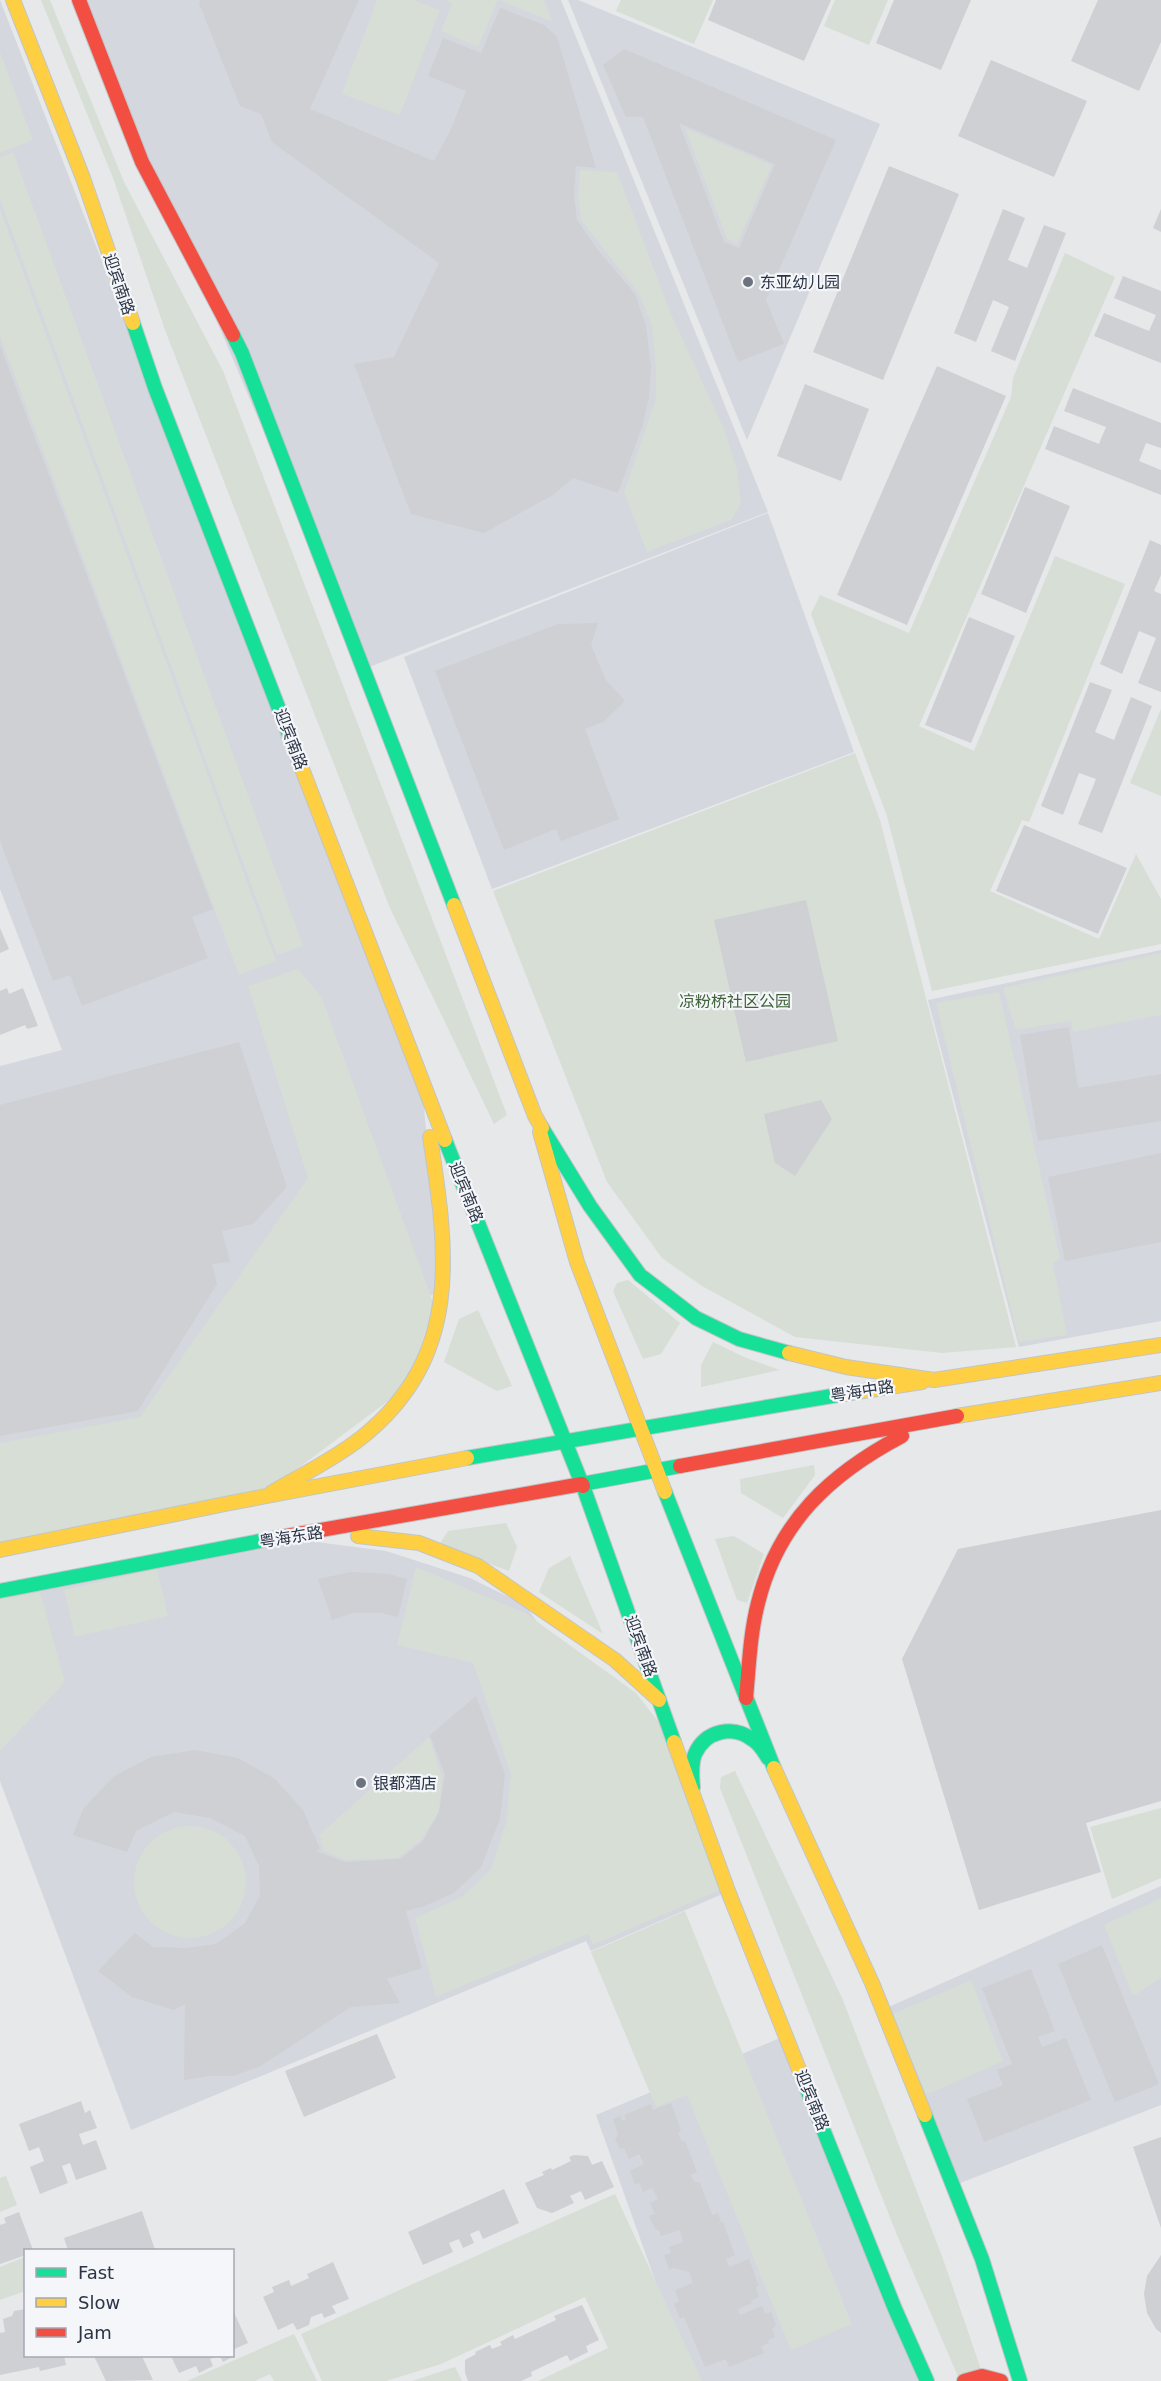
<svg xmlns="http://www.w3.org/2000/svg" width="1161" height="2381" viewBox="0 0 1161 2381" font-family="'DejaVu Sans','Noto Sans SC',sans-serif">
<rect width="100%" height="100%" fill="#e6e8ea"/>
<path fill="#d4d7dd" d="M0 0 421 1079 442 1289 0 1549V1066L62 1050 0 889Z
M81 0H561L768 512 364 669Z
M568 0H578L880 124 747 440Z
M768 513 854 752 492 889 404 657Z
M1161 950V1321L1019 1347 928 1000Z
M278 1537 386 1551 470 1578 525 1605 727 1892 591 1951 586 1941 131 2130 0 1781V1591Z
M1161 1886V2105L955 2185 884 2009Z
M785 2036 927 2381H691L596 2115Z"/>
<path fill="#d6ded6" d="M41 0H50L124 182 223 371 507 1115 494 1124 390 908 165 330 113 178Z
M377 0H413L440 10 400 115 342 94Z
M446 0H498L478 47 441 31 452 3Z
M499 0H544L553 22Z
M621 0H713L694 44 616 11Z
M835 0H888L869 45 824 26Z
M0 52 33 140 0 153Z
M685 128 772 165 737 244 727 239Z
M13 152 303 946 277 955 0 199V157Z
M580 170 617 172 671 314 724 429 737 470 741 504 731 520 647 552 624 492 656 399V368L652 326 639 294 581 220 578 195Z
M0 209 276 961 239 975 0 336Z
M1065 253 1115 277 919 726 974 751 1055 556 1125 584 1029 822 1022 820 990 891 1099 939 1136 854 1161 899V944L932 991 887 816 811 614 820 595 909 633 1011 397 1013 378Z
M1161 709V796L1130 783Z
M855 753 880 820 1016 1347 942 1353 795 1337 702 1286 662 1258 607 1182 493 891Z
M1161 953V1015L1073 1032 1071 1021 1016 1030 1003 988Z
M298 969 322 998 434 1305 408 1386 269 1490 0 1542V1443L140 1417 308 1178 248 986Z
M999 992 1060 1258 1053 1263 1067 1335 1019 1342 936 1003Z
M628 1280 680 1323 661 1354 643 1359 613 1291 617 1283Z
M478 1310 512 1386 497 1391 444 1362 459 1319Z
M713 1342 746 1358 780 1370 701 1387V1365Z
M814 1465 815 1475 783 1518 741 1493 740 1479Z
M506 1523 517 1547 509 1571 439 1545 448 1531Z
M734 1536 764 1554 747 1603 737 1600 715 1539Z
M570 1556 603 1634 539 1592 549 1568Z
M416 1567 525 1613 636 1693 668 1734 722 1889 593 1945 588 1934 436 1997 415 1918 462 1897 491 1869 506 1822 511 1774 473 1663 397 1645Z
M157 1569 168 1616 75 1637 64 1590Z
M40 1592 65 1682 0 1751V1599Z
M429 1737 442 1777 439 1812 420 1841 398 1858 345 1860 324 1851 319 1835Z
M735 1771 842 1998 943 2259 985 2381H960L897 2235 720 1788 721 1777Z
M1161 1808V1878L1112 1899 1090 1827Z
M134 1882a56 56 0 1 1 112 0a56 56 0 1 1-112 0Z
M1161 1898V1978L1133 1996 1104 1925Z
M685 1911 852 2324 791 2350 687 2095 656 2107 591 1952Z
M971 1980 1003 2061 926 2095 893 2014Z
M6 2176 17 2205 0 2212V2178Z
M615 2194 702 2381H538L608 2348 585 2297 441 2364 386 2381H322L301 2334Z
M25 2257V2291L0 2300V2267Z
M294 2334 317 2381H274L270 2374 255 2381H187Z
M455 2367 462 2381H412Z"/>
<path fill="#ced0d3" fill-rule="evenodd" d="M200 0H359L310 109 434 161 451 129 466 91 428 76 443 38 481 53 500 8 544 25 557 37 596 168 576 166 574 196 577 220 597 249 635 294 646 326 651 367 649 397 642 427 618 493 573 478 553 495 484 533 411 514 354 364 394 357 439 263 272 142 261 114 240 106 199 3Z
M716 0H831L804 61 708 20Z
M894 0H971L941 70 876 43Z
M1098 0H1161V42L1139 91 1071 61Z
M624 49 836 140 766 300 784 344 738 362 643 117H626L603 65ZM679 123 775 164 739 248 724 242Z
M991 60 1087 101 1054 177 958 136Z
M889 166 959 194 883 380 813 352Z
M1003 209 1025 218 1008 260 1027 268 1044 225 1066 233 1015 361 991 351 1009 307 993 300 976 342 954 333Z
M1161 209V232L1153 228Z
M1123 276 1161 291V363L1094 336 1104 313 1149 331 1156 315 1114 298Z
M0 345 213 909 192 917 208 958 82 1006 70 975 53 981 0 841Z
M937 366 1006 396 907 625 837 595Z
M805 384 869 409 841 481 777 456Z
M1073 388 1161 423V448L1146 443 1139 461 1161 470V495L1045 449 1054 426 1099 444 1106 427 1064 411Z
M1025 487 1070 506 1026 613 981 594Z
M1150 540 1161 545V575L1154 591 1161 594V692L1138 683 1156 638 1139 631 1122 674 1100 664Z
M969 617 1015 636 971 743 925 725Z
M598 623 591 645 606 680 625 701 603 722 585 729 619 819 561 841 556 829 504 850 435 671 558 624Z
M1090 682 1112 690 1095 732 1114 740 1131 697 1152 706 1102 833 1078 824 1096 779 1079 773 1063 815 1041 806Z
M1024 825 1127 868 1098 934 996 891Z
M806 900 838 1041 746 1062 714 920Z
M0 928 9 949 0 953Z
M7 988 9 994 23 988 38 1026 27 1029 25 1025 0 1035V991Z
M1069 1027 1078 1088 1161 1074V1121L1038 1141 1020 1035Z
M239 1042 287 1187 253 1224 222 1231 230 1262 212 1264 217 1284 138 1411 0 1436V1105Z
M821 1100 832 1119 795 1176 775 1163 764 1114Z
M1161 1153V1242L1065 1261 1048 1177Z
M1161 1510V1801L1086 1823 1101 1872 979 1910 902 1659 958 1549Z
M351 1572 389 1574 407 1579 398 1617 381 1613H353L332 1620 318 1579Z
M476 1696 505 1774 500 1819 481 1867 454 1893 425 1906 406 1911 422 1968 387 1979 400 2003 351 2007 259 2067 233 2076H210L184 2080 185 2004 174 2010 132 1997 98 1971 135 1933 153 1947 186 1948 216 1944 245 1923 260 1896 259 1866 245 1836 210 1818 174 1812 136 1831 127 1852 73 1835 83 1809 113 1777 151 1757 195 1750 238 1758 275 1779 303 1810 320 1849 316 1851 345 1862 400 1859 423 1841 439 1812 445 1775 430 1735Z
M1102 1945 1159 2084 1115 2102 1058 1964Z
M1031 1969 1055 2031 1038 2037 1042 2047 1066 2038 1091 2100 984 2142 967 2099 1003 2085 997 2070 1012 2064 982 1988Z
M377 2034 396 2078 304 2117 285 2071Z
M81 2101 85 2113 90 2110 97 2128 79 2134 83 2145 96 2140 107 2169 76 2180 70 2163 62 2166 68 2183 40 2194 30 2167 44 2161 39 2147 29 2151 19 2124Z
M671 2103 681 2131 678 2133 682 2142 685 2141 697 2172 691 2175 694 2181 700 2183 712 2215 718 2213 721 2221 717 2224 723 2222 735 2255 726 2259 729 2267 749 2259 759 2286 756 2287 759 2297 751 2300 752 2303 738 2309 740 2315 762 2306 765 2314 771 2312 776 2325 772 2329 775 2337 768 2340 769 2343 761 2346 764 2353 729 2367 726 2359 705 2367 684 2317 680 2319 674 2304 679 2301 675 2290 693 2283 689 2272 674 2268 669 2269 664 2255 671 2253 669 2247 683 2242 680 2230 661 2236 659 2230H656L649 2216 655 2214 650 2203 658 2199 652 2188 643 2192 639 2183 635 2184 630 2171 644 2164 639 2154 629 2159 624 2148 620 2149 615 2139 618 2134 613 2119 620 2116 622 2120H626L624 2115 651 2104 653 2110Z
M1161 2137V2228L1133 2147Z
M574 2155 588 2156 592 2165 602 2161 614 2187 585 2200 581 2191 570 2196 574 2203 552 2213 537 2208 525 2183 544 2175 542 2172 551 2168 552 2170 571 2161 569 2157Z
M504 2189 519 2223 483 2239 479 2230 470 2234 474 2243 463 2248 459 2239 449 2243 453 2252 423 2265 408 2232Z
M142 2211 155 2250H124L123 2249 117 2250H68L64 2238Z
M19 2212 33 2250H26V2255L0 2264V2225L6 2223 4 2218Z
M1161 2255V2333L1156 2329 1147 2313 1144 2294 1147 2276Z
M333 2262 349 2299 332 2306 336 2313 324 2318 322 2313 311 2317 309 2325 297 2330 293 2323 278 2330 263 2297 274 2292 272 2287 289 2280 291 2286 309 2278 307 2274Z
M582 2305 599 2340 586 2346 588 2352 570 2361 567 2355 531 2372 532 2376 521 2381H468L465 2373V2360L476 2354 475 2352 490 2345 492 2349 502 2345 500 2342 513 2335 515 2339 556 2320 554 2316Z
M232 2308 248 2343 232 2350Z
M26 2309V2356H64L66 2365 40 2371 39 2367 0 2375V2333L5 2332 3 2319 12 2316 14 2311Z
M94 2356H142L153 2380 106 2381Z
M171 2356H219L210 2359 213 2366 199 2373 196 2366 179 2373Z
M220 2356H232V2357L223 2362Z"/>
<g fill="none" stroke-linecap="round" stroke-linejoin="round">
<defs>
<path id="fast" d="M133 323 155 388 299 761
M233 335 242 353 454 905
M542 1128 590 1206 640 1275 696 1318 739 1339 789 1353
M445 1140 582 1484 680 1466
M467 1458 838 1395
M583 1486 674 1742
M665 1492 774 1768
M0 1591 281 1537
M693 1787C692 1777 691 1764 695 1754 705 1731 733 1724 753 1740 760 1744 764 1752 768 1758
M804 2082 895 2309 927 2381
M925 2115 982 2259 1020 2381"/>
<path id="slow" d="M13 0 83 178 133 323
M299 761 445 1140
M454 905 535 1116 542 1128
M540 1132 577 1262 665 1492
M789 1353 846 1367 934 1380 1161 1345
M838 1395 922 1382
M957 1416 1161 1383
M271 1493C301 1475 333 1460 361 1438 463 1357 448 1253 430 1137
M358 1536 419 1543 478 1566 615 1660 659 1700
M0 1550 230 1503 467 1458
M674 1742 728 1891 804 2082
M774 1768 872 1983 925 2115"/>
<path id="jam" d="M79 0 142 162 233 335
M680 1466 957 1416
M281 1537 582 1484 583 1486
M746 1698C749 1666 750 1634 758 1603 778 1522 830 1474 902 1436
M964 2381 982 2376 1001 2381"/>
</defs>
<use href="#fast" stroke="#c2c5c8" stroke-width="16"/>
<use href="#slow" stroke="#c2c5c8" stroke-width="16"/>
<use href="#jam" stroke="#c2c5c8" stroke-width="16"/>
<use href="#fast" stroke="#16e098" stroke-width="14"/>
<use href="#slow" stroke="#ffcf43" stroke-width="14"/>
<use href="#jam" stroke="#f24e42" stroke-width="14"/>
</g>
<g fill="#6c737f" stroke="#f4f6f9" stroke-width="2">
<circle cx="748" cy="282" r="6"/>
<circle cx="361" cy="1783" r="6"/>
</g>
<g text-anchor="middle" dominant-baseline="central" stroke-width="4.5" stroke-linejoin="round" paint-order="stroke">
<g font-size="16" fill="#2b3445" stroke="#f4f6f9" text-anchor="start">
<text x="760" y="282">东亚幼儿园</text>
<text x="373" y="1783">银都酒店</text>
</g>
<g font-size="16" fill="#2b3445" stroke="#f4f6f9">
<text transform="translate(119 284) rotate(71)">迎宾南路</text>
<text transform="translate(291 739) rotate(69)">迎宾南路</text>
<text transform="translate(466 1192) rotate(68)">迎宾南路</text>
<text transform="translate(862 1391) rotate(-9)">粤海中路</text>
<text transform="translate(291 1537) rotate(-9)">粤海东路</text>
<text transform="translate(641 1646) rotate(70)">迎宾南路</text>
<text transform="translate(812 2100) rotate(68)">迎宾南路</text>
</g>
<g font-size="16" fill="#3f6138" stroke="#f4f6f9">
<text x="735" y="1001">凉粉桥社区公园</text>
</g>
</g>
<rect x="24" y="2249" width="210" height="108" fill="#f4f6f9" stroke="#a4a8b1" stroke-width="1.5"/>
<rect x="36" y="2268" width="30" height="9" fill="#16e098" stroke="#a4a8b1" stroke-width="1.5"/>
<text x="78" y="2279" font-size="18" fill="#2b3445">Fast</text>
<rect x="36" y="2298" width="30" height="9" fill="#ffcf43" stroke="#a4a8b1" stroke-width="1.5"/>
<text x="78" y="2309" font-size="18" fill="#2b3445">Slow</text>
<rect x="36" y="2328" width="30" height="9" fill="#f24e42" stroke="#a4a8b1" stroke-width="1.5"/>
<text x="78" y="2339" font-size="18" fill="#2b3445">Jam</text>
</svg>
